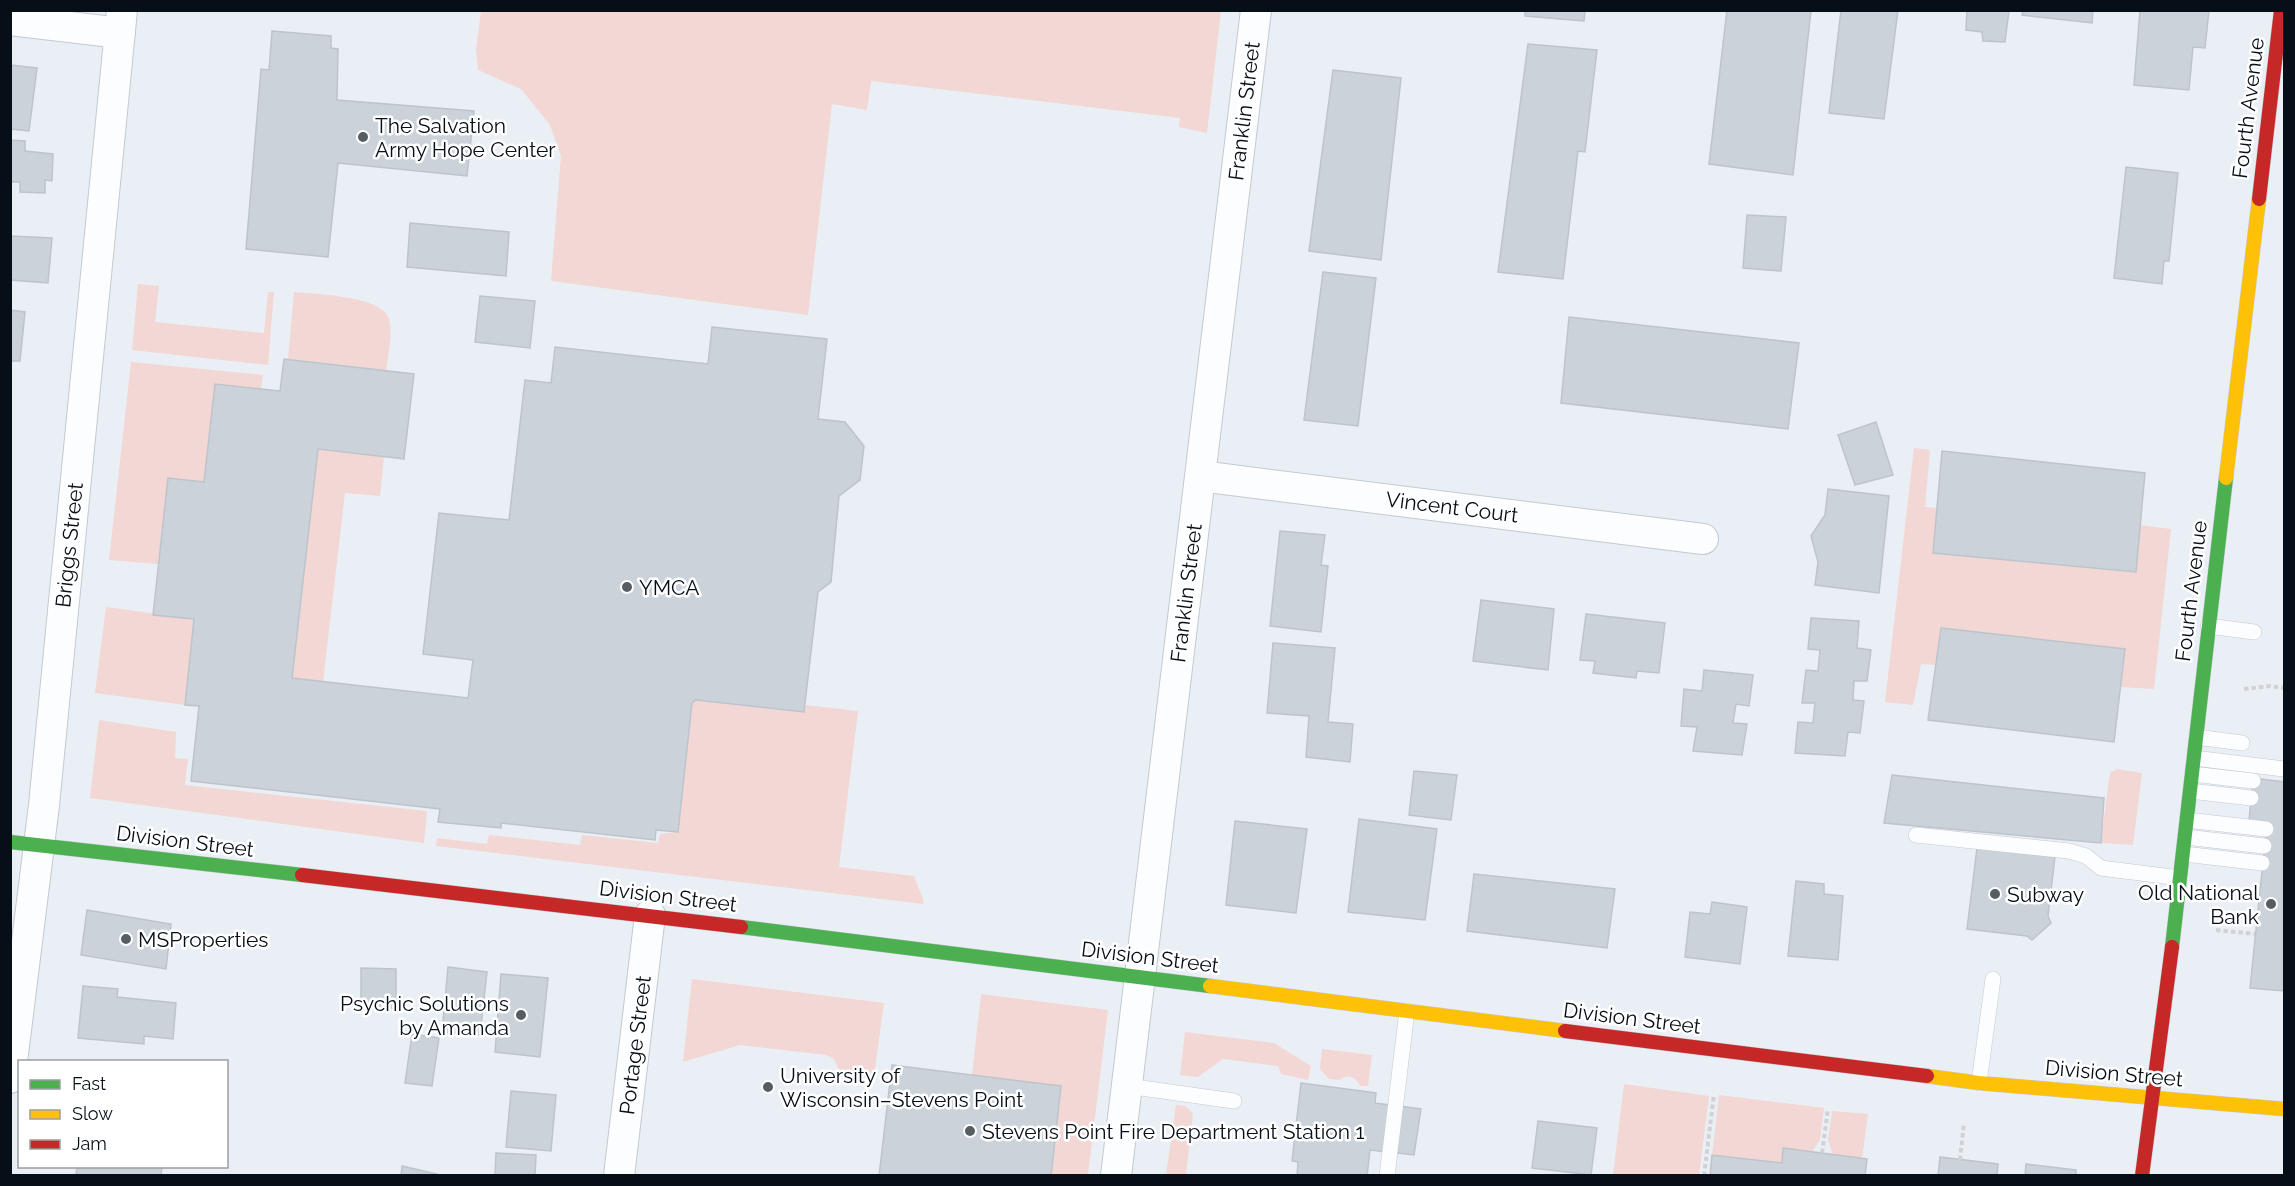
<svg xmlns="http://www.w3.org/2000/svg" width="2295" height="1186" viewBox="0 0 2295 1186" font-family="Raleway,sans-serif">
<rect width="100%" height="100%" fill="#eaeff5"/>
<path fill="#f2d7d5" d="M481 11V10L1221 11 1207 133 1179 127 1180 118 871 81 867 110 832 104 808 315 551 281 561 156 550 125 521 89 478 70 476 49Z
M138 284 159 286 155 322 264 333 268 292H274L268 365 132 350Z
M294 292C315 294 383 296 389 319 393 335 388 355 386 371L288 359Z
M131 362 263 375 261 389 215 384 204 482 168 478 158 564 109 560Z
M1914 448 1930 450 1925 507 1937 508 1933 553 2135 572 2140 525 2171 529 2154 689 2120 687 2125 649 1941 628 1936 665 1921 664 1913 705 1885 702Z
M318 449 384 456 380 496 345 493 323 682 292 678Z
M106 607 194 619 185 705 95 693Z
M696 700 804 712 805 705 858 711 839 867 914 876C917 886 922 893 924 904L436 846 437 838 487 844 489 835 580 845 582 835 658 843 660 834 677 832 692 703Z
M99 720 176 732 175 758 188 759 185 785 427 811 424 843 90 798Z
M2117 769 2142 773 2133 845 2101 843 2109 778 2111 772Z
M692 979 884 1003 874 1076C850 1083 844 1084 834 1059L826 1055 740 1045 683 1062Z
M981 994 1108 1010 1088 1175H1051L1061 1086 972 1075Z
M1185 1032 1274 1043 1311 1066 1308 1080 1281 1074 1278 1066 1223 1059 1198 1077 1180 1075Z
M1322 1049 1372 1055 1368 1086H1361L1354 1078 1347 1076 1339 1080 1329 1079 1320 1069Z
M1624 1084 1709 1096 1699 1175H1613Z
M1719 1095 1824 1108 1820 1140 1812 1152 1784 1149 1782 1163 1712 1155Z
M1176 1105 1185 1106 1193 1113 1186 1175H1166Z
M1832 1111 1868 1114 1862 1158 1833 1155 1828 1140Z"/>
<path fill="#cbd2da" stroke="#bdc4cb" stroke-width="1.5" d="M1525 10H1585L1584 21 1525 16Z
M1727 10H1811L1793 175 1709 164Z
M1841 10H1898L1884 119 1829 113Z
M1967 10H2009L2005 42 1983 41 1982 32 1966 30Z
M2023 10H2093L2092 23 2022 15Z
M2140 10H2209L2205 48 2193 47 2189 90 2134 85Z
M272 31 331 36V48L338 49 337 100 474 111 467 176 338 163 328 257 246 249 261 69 269 70Z
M1528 44 1597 50 1585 152 1578 151 1563 279 1498 272Z
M10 65 37 68 29 131 10 129Z
M1333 70 1401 78 1381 260 1309 251Z
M10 140 25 141V151L53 154 52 181 45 180V193L20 192V182H10Z
M2126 167 2178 173 2169 261H2164L2162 284 2114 278Z
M1747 215 1786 217 1781 271 1743 268Z
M410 223 509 232 506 276 407 267Z
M10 236 52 238 48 283 10 280Z
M1323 272 1376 278 1358 426 1304 420Z
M480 296 535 301 530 348 475 342Z
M10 310 25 312 20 361H10Z
M1569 317 1799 343 1788 429 1561 403Z
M712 327 827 339 818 419 845 422 864 446 860 480 839 496 831 582 818 592 804 712 696 700 692 703 678 832 656 830 655 840 501 823V828L438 822 440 809 191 781 199 706 185 705 194 619 153 615 168 478 204 482 215 384 280 391 284 359 414 374 404 459 318 449 292 678 468 698 473 660 423 654 439 513 509 520 525 380 551 383 555 347 708 364Z
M1876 422 1893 475 1855 485 1838 435Z
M1942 451 2145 473 2136 572 1933 553Z
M1828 489 1889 496 1879 593 1815 585 1818 562 1811 536 1825 515Z
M1280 531 1325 535 1321 565 1328 566 1321 632 1270 626Z
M1481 600 1554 609 1548 670 1473 661Z
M1586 614 1665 623 1659 673 1637 671 1636 678 1593 673 1595 661 1580 660Z
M1811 618 1859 621 1857 648 1871 650 1867 681H1854L1853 700 1864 701 1860 733 1848 732 1845 756 1795 753 1798 722 1813 723 1815 703H1802L1806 670 1818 671 1820 650 1808 649Z
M1941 628 2125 649 2114 742 1928 720Z
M1273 643 1335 648 1328 722 1353 724 1350 762 1306 757 1309 716 1267 713Z
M1704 670 1753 675 1749 706 1736 704 1733 723 1747 724 1742 755 1693 751 1697 727 1681 726 1684 689 1702 691Z
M1414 771 1457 775 1451 820 1409 815Z
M1892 775 2104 798 2101 843 1884 823Z
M2253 778 2284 782V991L2250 988 2267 823 2249 821Z
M1359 819 1437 829 1425 920 1348 912Z
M1235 821 1307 829 1296 913 1226 905Z
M1977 848 2055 857 2048 916 2051 923 2032 940 2027 936 1967 929Z
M1474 874 1615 889 1607 948 1467 931Z
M1796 881 1824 884V894L1843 896 1838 960 1788 956Z
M1712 902 1747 907 1740 964 1685 957 1690 912 1710 914Z
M87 910 171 924 166 969 81 955Z
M448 967 487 972 480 1035 442 1032Z
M361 968 396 969V1008L361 1006Z
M501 974 548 978 540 1057 495 1052Z
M83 986 118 989 117 997 176 1003 173 1039 144 1036V1044L78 1038Z
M412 1034 439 1038 432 1086 405 1083Z
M892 1065 1061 1086 1051 1176H879Z
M1301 1083 1376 1093 1375 1103 1421 1109 1414 1155 1370 1150 1367 1176H1297L1298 1162 1292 1161Z
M511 1091 556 1095 551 1151 506 1147Z
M1538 1121 1597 1128 1591 1175 1532 1168Z
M1783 1148 1867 1159 1865 1176H1710L1712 1155 1782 1163Z
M496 1153 536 1155 535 1176H495Z
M1940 1157 1998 1164 1997 1176H1938Z
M2026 1164 2076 1170V1176H2025Z
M77 1166H162L161 1176H76Z
M402 1166 437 1174V1176H401Z"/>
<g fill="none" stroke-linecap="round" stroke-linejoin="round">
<defs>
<path id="lane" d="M2208 626 2254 632
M2196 737 2242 743
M2194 758 2284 769
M2192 774 2253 781
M2190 791 2251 798
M2187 820 2266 829
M1916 835 2069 851 2086 856 2101 868 2180 878
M2185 837 2264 846
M2184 854 2262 863
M1979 1083 1993 979
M1127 1086 1234 1101
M1387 1176 1407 1011"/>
<path id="street" d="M10 20 120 33
M1200 476 1703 539
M10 1078 44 805 122 10
M619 1176 650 915
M1116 1176 1256 10"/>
<path id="fast" d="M10 842 302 875
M741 927 1210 986
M2172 947 2226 478"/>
<path id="slow" d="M2226 478 2259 199
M1210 986 1565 1031
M1927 1076 1979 1083 2284 1109"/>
<path id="jam" d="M2259 199 2281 10
M302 875 741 927
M1565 1031 1927 1076
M2142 1176 2172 947"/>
</defs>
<use href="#lane" stroke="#c3cad1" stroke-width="16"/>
<use href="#street" stroke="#c3cad1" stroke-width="32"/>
<use href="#fast" stroke="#c3cad1" stroke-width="15"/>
<use href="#slow" stroke="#c3cad1" stroke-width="15"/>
<use href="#jam" stroke="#c3cad1" stroke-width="15"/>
<path stroke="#d0d2d5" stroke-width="4" stroke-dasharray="4.5 3" stroke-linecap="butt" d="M2244 689 2270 686 2284 688
M2216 930 2255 934
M1822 1153 1828 1109
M1960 1160 1964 1123
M1704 1176 1714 1094"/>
<use href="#lane" stroke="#fcfdfe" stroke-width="15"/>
<use href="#street" stroke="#fcfdfe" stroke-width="30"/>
<use href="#fast" stroke="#4caf50" stroke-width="14"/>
<use href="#slow" stroke="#ffc107" stroke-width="14"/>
<use href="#jam" stroke="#c62828" stroke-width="14"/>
</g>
<g fill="#565d65" stroke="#fff" stroke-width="2">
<circle cx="363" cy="137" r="6"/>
<circle cx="627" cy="587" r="6"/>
<circle cx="1995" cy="894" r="6"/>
<circle cx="2271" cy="904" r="6"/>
<circle cx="126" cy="939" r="6"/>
<circle cx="521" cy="1015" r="6"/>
<circle cx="768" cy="1087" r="6"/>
<circle cx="970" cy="1131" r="6"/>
</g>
<g text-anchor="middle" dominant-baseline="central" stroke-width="5" stroke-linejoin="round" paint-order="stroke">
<g font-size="21" fill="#060f17" stroke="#fff">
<text transform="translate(2248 108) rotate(-83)">Fourth Avenue</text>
<text transform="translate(1244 111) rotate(-83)">Franklin Street</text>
<text transform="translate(1452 507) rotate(7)">Vincent Court</text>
<text transform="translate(69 545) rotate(-84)">Briggs Street</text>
<text transform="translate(2191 591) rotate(-83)">Fourth Avenue</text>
<text transform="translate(1186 593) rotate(-83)">Franklin Street</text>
<text transform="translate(185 841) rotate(7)">Division Street</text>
<text transform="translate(668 896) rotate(7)">Division Street</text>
<text transform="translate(1150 957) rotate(7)">Division Street</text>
<text transform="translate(1632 1018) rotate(7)">Division Street</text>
<text transform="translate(635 1045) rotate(-83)">Portage Street</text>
<text transform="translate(2114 1073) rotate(5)">Division Street</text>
</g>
<g font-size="21" fill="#060f17" stroke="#fff" text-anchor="start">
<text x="375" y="125">The Salvation<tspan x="375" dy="24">Army Hope Center</tspan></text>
<text x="639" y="587">YMCA</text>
<text x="2259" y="892" text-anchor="end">Old National<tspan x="2259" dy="24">Bank</tspan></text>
<text x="2007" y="894">Subway</text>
<text x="138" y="939">MSProperties</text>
<text x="509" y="1003" text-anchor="end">Psychic Solutions<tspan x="509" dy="24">by Amanda</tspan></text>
<text x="780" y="1075">University of<tspan x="780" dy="24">Wisconsin–Stevens Point</tspan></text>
<text x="982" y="1131">Stevens Point Fire Department Station 1</text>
</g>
</g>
<rect width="2295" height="1186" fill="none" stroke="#060f17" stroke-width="24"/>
<rect x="18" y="1060" width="210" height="108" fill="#ffffff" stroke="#9b9fa2" stroke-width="1.5"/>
<rect x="30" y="1080" width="30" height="9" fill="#4caf50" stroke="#9b9fa2" stroke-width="1.5"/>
<text x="72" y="1090" font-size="18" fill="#060f17">Fast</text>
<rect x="30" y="1110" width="30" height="9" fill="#ffc107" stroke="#9b9fa2" stroke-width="1.5"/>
<text x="72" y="1120" font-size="18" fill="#060f17">Slow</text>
<rect x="30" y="1140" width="30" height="9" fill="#c62828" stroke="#9b9fa2" stroke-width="1.5"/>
<text x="72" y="1150" font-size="18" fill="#060f17">Jam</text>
</svg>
